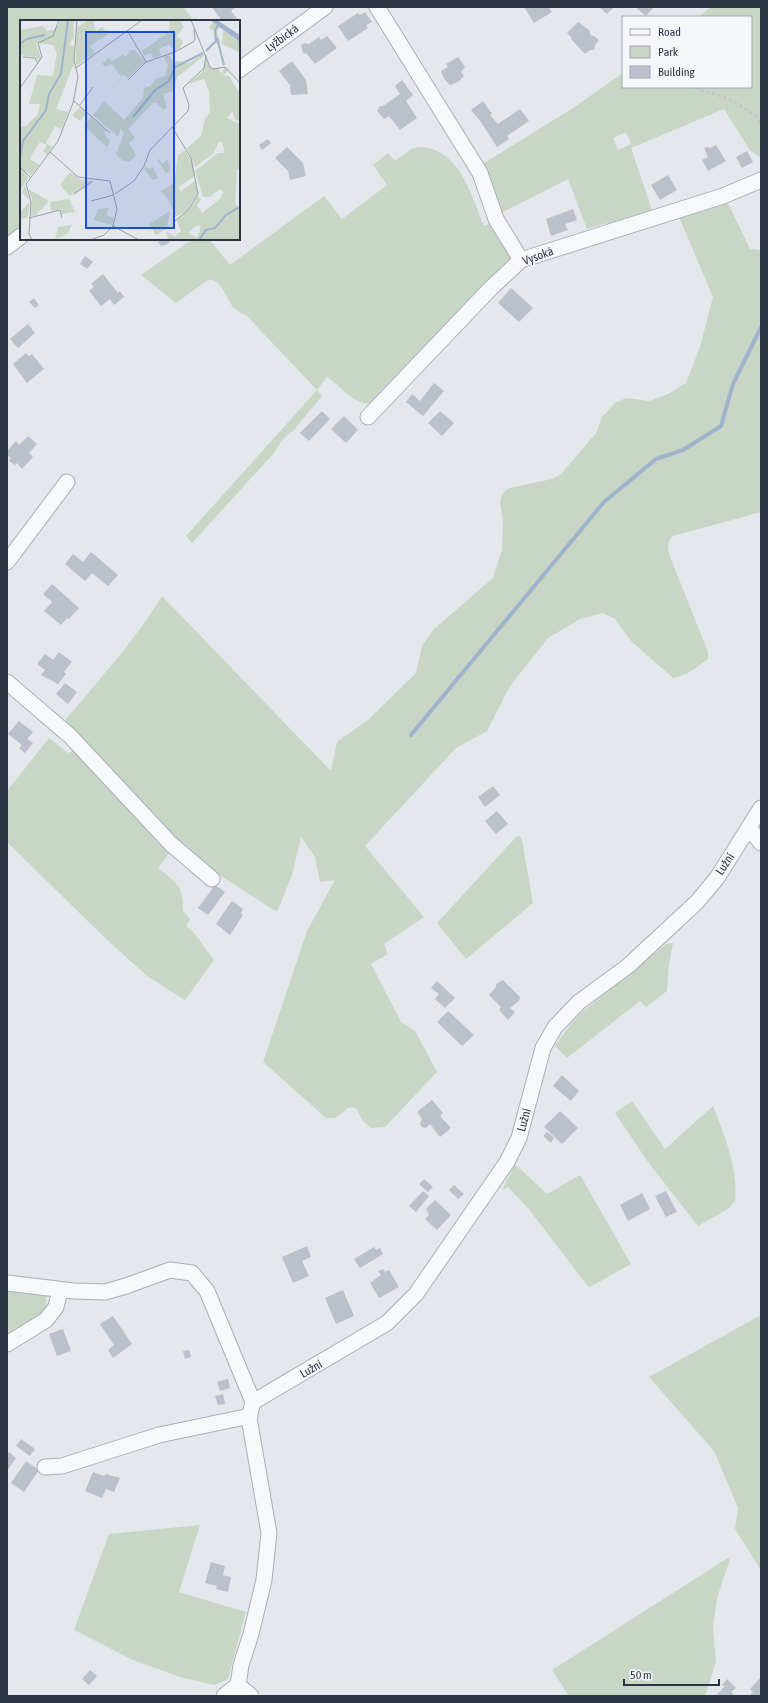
<svg xmlns="http://www.w3.org/2000/svg" width="768" height="1703" viewBox="0 0 768 1703" font-family="'Asap Condensed',sans-serif">
<rect width="100%" height="100%" fill="#e4e7ec"/>
<path fill="#c9d6c5" fill-rule="evenodd" d="M7 7H183L192 18 188 21H21V230L7 241Z
M711 7H761V158L749 149 724 109 631 148 653 213 610 228 607 223 587 229 568 179 501 213 484 163 573 108 623 73V87H751V17H698ZM626 132 631 144 618 150 613 138Z
M418 147C459 147 471 194 484 226L493 222 514 261 374 402C357 409 340 385 327 377L317 390 322 396 292 432H290L280 443 274 453 192 543 186 536 317 390 246 315C241 313 235 310 232 306 227 298 220 278 208 280L176 303 141 275 193 239H209L230 265 324 196 342 219 387 185 373 165 388 153 395 161 411 149Z
M726 199 750 249 761 250V512L673 536C667 542 668 546 669 554L708 652V659C697 667 687 676 673 678L632 642 615 619 603 613 580 619 548 638 510 686 487 731 456 748 365 846 424 917 384 944 388 954 371 964 401 1022 415 1031 437 1072 385 1127 371 1128 363 1121 356 1108 349 1107 335 1118H326L263 1062 307 931 335 880 320 882 315 857 301 837 292 875 277 912 196 860 62 724C96 683 134 642 162 596L331 771 337 742 368 720 416 673 422 646 434 629 493 578 502 550 503 521 500 503 502 494 509 488 552 479 561 474 596 433 602 417 615 403 626 398 649 401 668 394 686 383 700 347 713 297 679 217Z
M49 738 68 753 74 750 171 851 158 868C178 884 183 885 183 911L190 919 186 926 194 933 214 960 185 1000 147 976 104 937 7 842V791Z
M517 836H520L522 840 533 903 466 959 437 923Z
M673 943 669 964 667 991 646 1007 640 1001 567 1058 555 1046 570 1025 582 1012 666 944Z
M632 1101 665 1149 713 1106C724 1133 739 1172 735 1201L728 1209 698 1226 648 1162 615 1113Z
M515 1164 547 1194 580 1175 631 1264 590 1287 587 1285 528 1208 508 1187 502 1190Z
M7 1288 46 1294V1310L7 1335Z
M761 1315V1570L735 1529 738 1508 714 1451 649 1377Z
M200 1525 179 1592 246 1612 228 1679 214 1685 180 1677 133 1660 74 1630 109 1534Z
M731 1556 717 1598 713 1628 716 1662 705 1696H569L552 1670Z"/>
<g fill="none" stroke-linecap="round" stroke-linejoin="round">
<path stroke="#9fb4cc" stroke-width="4" d="M411 735 604 502 656 459 683 450 721 426 733 384 761 327"/>
</g>
<path fill="#bbc0ca" d="M212 7H236L231 11 239 21H222Z
M524 7H548L552 12 534 23Z
M599 7H614L607 14Z
M635 7H654L646 16Z
M365 12 372 22 366 25 368 28 348 41 338 26 358 13 360 15Z
M578 22 589 30 591 36H594L599 40 595 45 594 50H590L585 54 571 39 572 38 567 33Z
M327 36 337 48 315 64 307 54 303 53 301 45 305 43 309 44 319 37 321 40Z
M458 57 465 67 461 72 464 76 458 82 450 85 444 79 441 71 448 67 446 64Z
M292 61 306 80 308 94 291 95 290 85 279 71Z
M402 80 413 95 406 101 417 118 400 130 389 116 384 119 377 111 380 106H383L400 94 395 86Z
M483 101 492 114 490 115 498 124 520 109 529 121 507 136 509 139 497 147 481 122 471 110Z
M268 139 271 143 262 150 259 145Z
M716 145 726 161 708 171 702 160 708 157 704 148 707 147 710 148Z
M287 147 303 163 306 176 290 180 288 171 275 158Z
M747 151 753 162 742 168 736 157Z
M668 175 677 190 660 200 651 185Z
M573 209 577 220 565 224 568 230 551 236 546 219Z
M156 239H171L168 244 161 246Z
M85 256 93 262 87 269 80 264Z
M103 274 118 293 120 291 124 297 114 305 110 299 101 306 89 291 94 287 91 284Z
M511 288 533 308 519 322 498 303Z
M34 298 39 305 35 308 29 302Z
M28 324 35 333 18 348 10 339Z
M26 353 29 356 32 354 44 369 27 383 13 364Z
M434 383 444 391 423 416 406 402 412 394 420 401Z
M322 411 330 419 309 441 300 433Z
M440 411 454 423 442 436 428 423Z
M344 416 358 430 346 443 331 429Z
M28 436 37 444 29 453 33 457 22 469 17 463 15 465 9 461 11 458 7 455V451L16 441 19 445Z
M91 552 118 575 108 586 92 573 85 581 65 564 73 554 83 562Z
M52 584 79 608 69 619 67 618 61 625 44 611 52 602 43 594Z
M59 652 72 662 64 672 66 674 58 684 41 675 45 670 37 664 45 654 53 660Z
M65 683 77 692 68 704 56 694Z
M19 721 33 732 27 739 33 743 25 753 19 748 22 745 8 734Z
M493 786 500 795 485 807 478 797Z
M497 811 508 824 496 834 485 821Z
M215 885 225 892 208 915 198 908Z
M232 901 243 909 241 913 243 915 230 935 216 924Z
M503 980 520 997 519 1001 510 1008 515 1012 508 1020 499 1010 501 1007 489 995 496 987V984Z
M437 981 455 998 445 1008 435 999 439 994 431 988Z
M448 1011 474 1035 462 1046 437 1022Z
M562 1075 579 1091 571 1101 553 1086Z
M432 1100 443 1113 440 1116 451 1128 440 1137 430 1124 426 1128 422 1127 420 1124 422 1119 417 1112Z
M560 1111 578 1128 562 1144 544 1127Z
M547 1132 554 1138 551 1143 543 1136Z
M424 1179 433 1187 428 1192 419 1184Z
M454 1185 464 1194 458 1199 449 1190Z
M423 1191 429 1196 416 1212 409 1206Z
M666 1191 677 1212 666 1217 655 1196Z
M642 1193 650 1209 628 1221 620 1205Z
M435 1200 451 1215 437 1230 425 1219 429 1215 426 1209Z
M307 1246 311 1257 302 1261 309 1276 293 1283 282 1257Z
M374 1247 376 1250 380 1248 383 1254 360 1268 354 1259Z
M383 1269 385 1272 389 1270 399 1287 379 1298 370 1283 381 1275 378 1271Z
M343 1290 354 1316 336 1324 325 1298Z
M113 1316 132 1344 113 1358 108 1350 114 1345 100 1324Z
M63 1329 71 1351 57 1356 49 1334Z
M189 1350 191 1357 185 1359 183 1351Z
M228 1379 230 1388 220 1391 217 1382Z
M223 1394 225 1404 218 1405 215 1396Z
M21 1439 35 1449 30 1456 16 1446Z
M9 1452 16 1458 7 1471V1456Z
M26 1461 39 1470 24 1492 11 1483Z
M93 1472 104 1476 106 1474 120 1478 114 1492 106 1489 102 1498 85 1491Z
M211 1562 225 1566 223 1575 231 1577 228 1592 216 1589 217 1586 205 1583Z
M90 1670 97 1676 89 1685 82 1679Z
M761 1677V1696H749L753 1692 750 1689Z
M727 1679 736 1688 731 1692 735 1696H716L725 1686 722 1685Z"/>
<g fill="none" stroke-linecap="round" stroke-linejoin="round">
<defs>
<path id="minor" d="M377 7 480 173 496 219 521 260
M239 70 325 7
M7 247 21 236
M368 417 491 288 521 260 723 196 761 180
M7 562 67 482
M7 682 70 736 171 844 212 879
M749 828 761 843
M7 1283 74 1291 105 1292 126 1286 170 1270 192 1273 207 1291 253 1402 249 1418 269 1533 264 1580 251 1634 241 1665 238 1685 224 1696
M7 1344 46 1320 56 1307 60 1290
M253 1402 387 1323 416 1294 507 1162 519 1138 543 1048 555 1027 579 1002 628 966 697 902 717 878 761 808
M45 1467 62 1466 159 1435 250 1416
M238 1685 251 1696"/>
</defs>
<use href="#minor" stroke="#a9aeb7" stroke-width="17"/>
<path stroke="#c2c5cb" stroke-width="2.5" stroke-dasharray="3 3" stroke-linecap="butt" d="M689 87C715 93 742 102 761 122"/>
<use href="#minor" stroke="#f7f8fa" stroke-width="15"/>
</g>
<g text-anchor="middle" dominant-baseline="central" stroke-width="3" stroke-linejoin="round" paint-order="stroke">
<g font-size="12" fill="#2b3445" stroke="#f4f6f9">
<text transform="translate(282 38) rotate(-36)">Lyžbická</text>
<text transform="translate(538 256) rotate(-20)">Vysoká</text>
<text transform="translate(725 864) rotate(-57)">Lužní</text>
<text transform="translate(524 1120) rotate(-75)">Lužní</text>
<text transform="translate(311 1369) rotate(-30)">Lužní</text>
</g>
</g>
<g transform="translate(20 20)">
<rect width="220" height="220" fill="#e4e7ec"/>
<path d="M40 0H56L53 4 54 19 51 20 50 26H54V43L36 89 48 92 42 109 35 106 26 123 32 127 27 135 23 131 27 125 20 122 13 133 10 139 19 145 11 155 5 151 8 158 2 168 0 166V106H6L18 94 20 84H9L17 55 33 56 37 33 33 25 16 23 21 37 19 42 15 37 0 35V10L23 6 27 11 33 10 39 5ZM68 0H73L76 11 82 7 88 14 70 26 75 33 56 46V9ZM150 0H159L164 7 156 16 163 21 160 28 155 31 149 24 139 29 141 36 133 38 131 33 124 36 122 31 149 12ZM193 2 200 7 197 12 200 21V28L199 23 197 24 194 18 195 11 189 8ZM203 10 220 22V33L202 24ZM114 29 125 42 108 58 103 55 88 74 102 57 91 44 86 47 82 44 89 38 92 42 103 34 105 37 110 33 109 31ZM183 33 185 35 157 57 154 71 143 74 147 88 143 90 137 83H133L108 109 115 118 109 123 116 135 110 142 103 141 96 134 104 114 101 109 98 117 73 95 84 81 104 100 123 78 124 68 130 66 137 58 145 56 148 46 144 37 149 35 152 40 169 43ZM186 39 191 48H199L201 54 205 47 208 51 203 55 209 56 220 74V100L216 101 212 92 207 98 220 104V149H217L215 184 220 187V220H149L146 211 155 217 161 211 156 199 169 190 178 176 181 180 177 185 182 193 201 178 204 172 200 169 190 177H183L175 151 198 133H205L202 122H199L193 134 175 147 167 128 181 116 185 99 190 92 189 71 184 59 168 64 182 52ZM176 206H181L177 218 168 213ZM60 87 67 92 60 101 52 95ZM71 97 86 110 84 112 90 122 87 127 64 106ZM165 130 171 140 175 156 158 167 161 171 175 161 178 173 167 190 156 197 148 179 141 171 154 163 158 135ZM139 139 142 144 148 139 150 151 146 153 137 140ZM125 146 129 149 133 147 138 158 133 160 124 149ZM50 152 59 159 71 161V163L50 176 40 165ZM5 166 10 181 8 195 7 198 0 199V193L10 181 2 172ZM8 169 29 181 16 195 11 196 12 179ZM49 179 55 192 42 194 41 189 31 191 30 182ZM89 188 86 195 94 198 92 205 74 200 78 189ZM150 191 147 209 136 215 129 204ZM52 205 48 213 35 220 38 207Z" fill="#c9d6c5" fill-rule="evenodd"/>
<path d="M190 0H197L220 15V22Z" fill="#9fb4cc"/>
<path fill="none" stroke="#9fb4cc" stroke-width="2" d="M197 18 204 45M0 24 7 19 25 15M186 31 196 21 195 10 198 5M113 97 135 70 149 61 155 47 183 33M0 137 3 121 26 90 29 74 41 54 48 0M179 220 186 210 195 208 206 195 220 187"/>
<path fill="none" stroke="#9a9fa9" stroke-width="1" d="M171 0 190 47 193 49 205 47 220 63M107 10 126 42M3 37 15 38 18 44M56 48 122 0M108 60 126 42 155 32 173 22 175 19 174 9M0 68 22 37 18 23 33 16 39 0M53 80 90 113M60 85 73 67M152 107 171 138 178 174 169 189 155 201M30 132 58 157 90 161 97 189 93 206 84 215 70 220M0 147 10 157M54 174 73 161M95 174 114 161 124 146 130 130 168 91 169 85 163 68 184 48 186 35M71 181 94 175M9 198 40 190 42 198M93 206 119 220M12 220 9 214 11 182 6 164 38 121 53 83 58 57 54 40 57 0"/>
<path fill="#1d4ed8" fill-opacity="0.15" stroke="#1d4ed8" stroke-width="2" d="M66 12H154V208H66Z"/>
<rect width="220" height="220" fill="none" stroke="#2b3445" stroke-width="2"/>
</g>
<rect width="768" height="1703" fill="none" stroke="#2b3445" stroke-width="16"/>
<rect x="622" y="16" width="130" height="72" fill="#f4f6f9" stroke="#a4a8b1"/>
<rect x="630" y="29" width="20" height="6" fill="#f7f8fa" stroke="#a4a8b1"/>
<text x="658" y="36" font-size="12" fill="#2b3445">Road</text>
<rect x="630" y="46" width="20" height="12" fill="#c9d6c5" stroke="#a4a8b1"/>
<text x="658" y="56" font-size="12" fill="#2b3445">Park</text>
<rect x="630" y="66" width="20" height="12" fill="#bbc0ca" stroke="#a4a8b1"/>
<text x="658" y="76" font-size="12" fill="#2b3445">Building</text>
<path d="M624 1679v6h95v-6" fill="none" stroke="#2b3445" stroke-width="2"/>
<text x="630" y="1679" font-size="12" fill="#2b3445" stroke="#f4f6f9" stroke-width="3" paint-order="stroke">50 m</text>
</svg>
